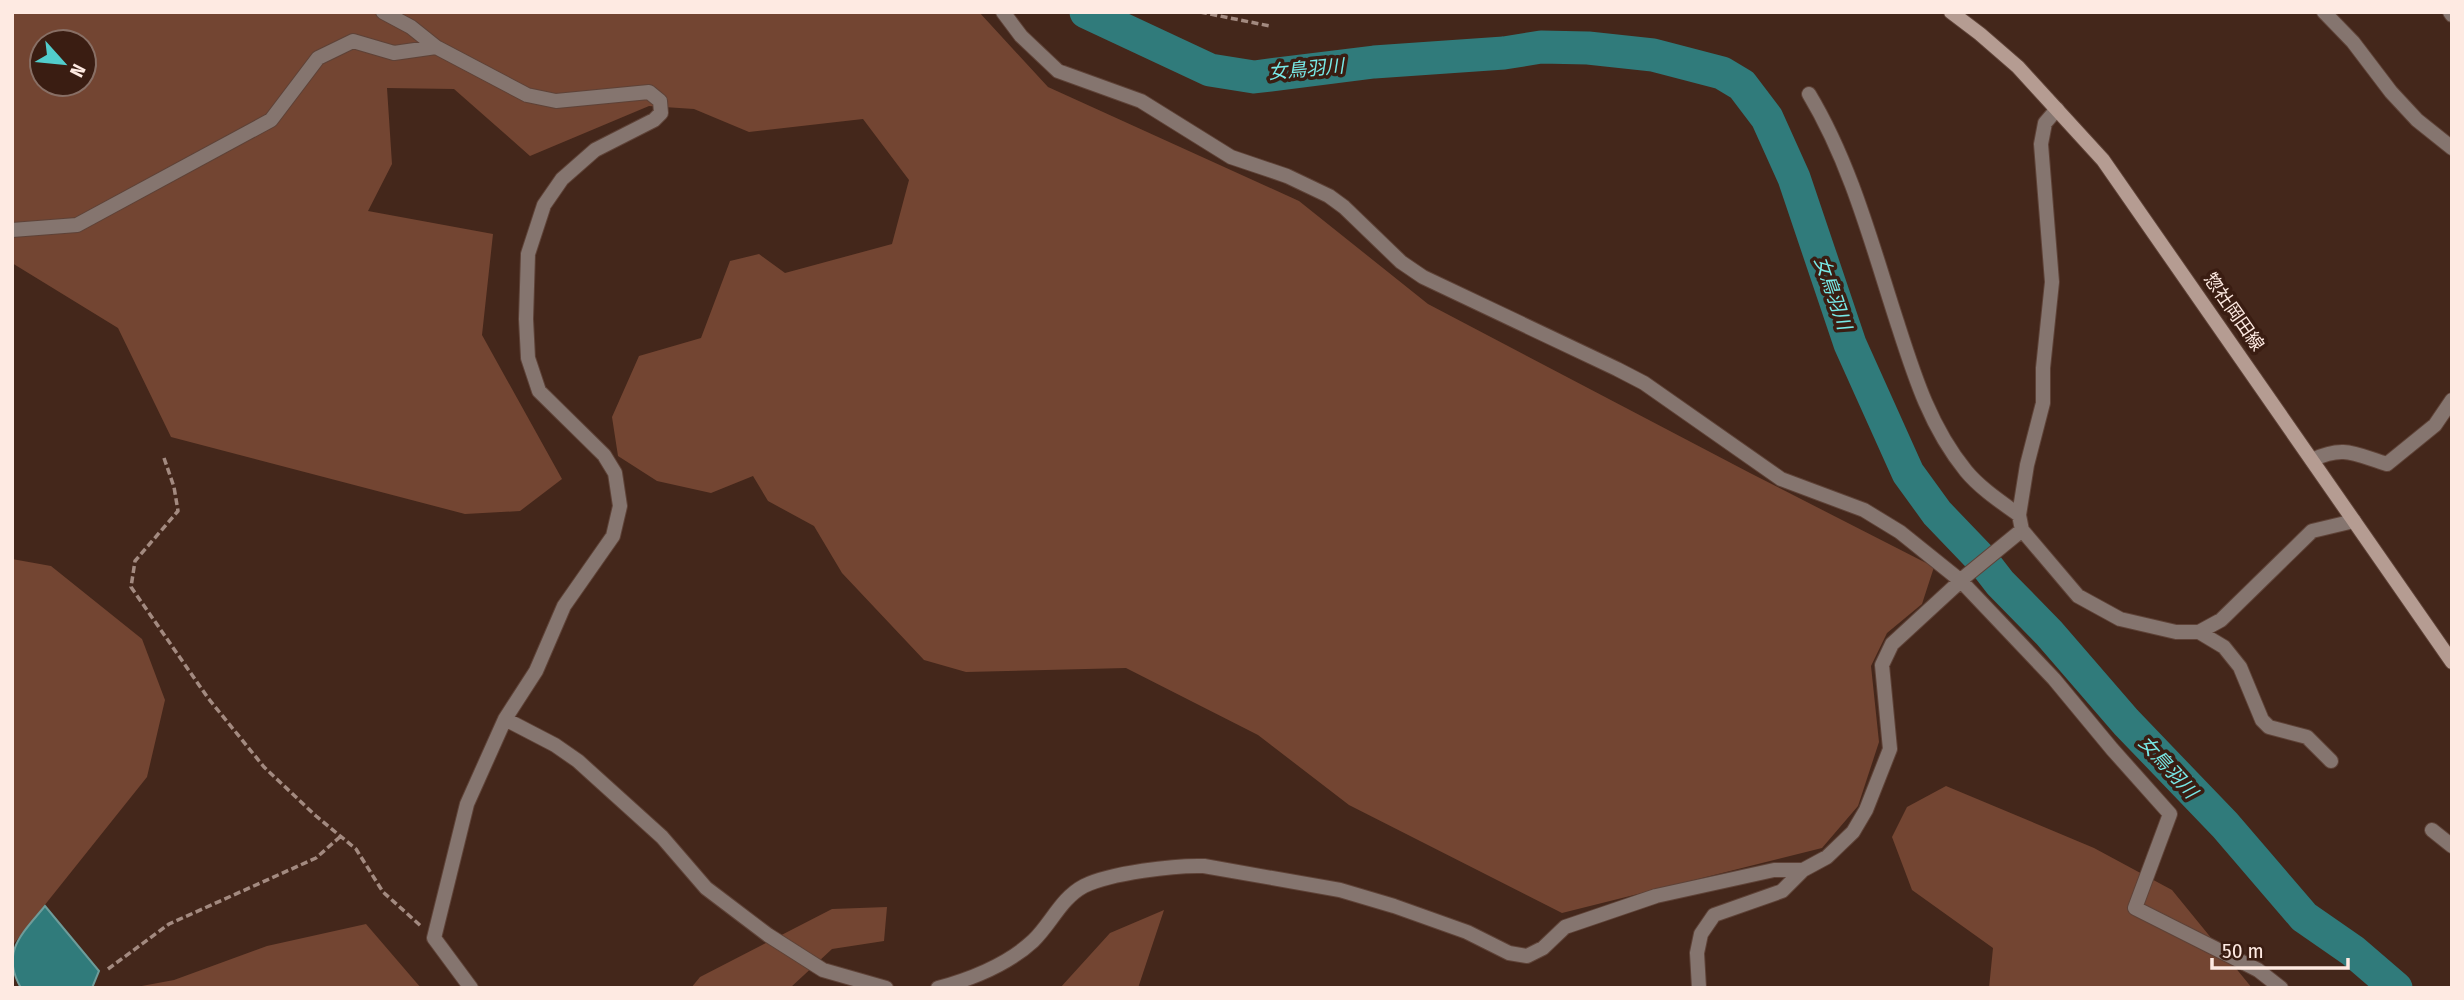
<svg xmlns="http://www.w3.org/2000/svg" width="2464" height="1000" viewBox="0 0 2464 1000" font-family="'Fira Sans Condensed','Noto Sans JP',sans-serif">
<rect width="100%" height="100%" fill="#44271b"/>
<path fill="#734532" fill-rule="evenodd" d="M12 12H979L1048 87 1299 201 1428 304 1750 473 1934 567 1922 604 1887 633 1871 666 1879 742 1858 806 1822 848 1562 913 1349 805 1258 735 1126 668 966 672 924 660 842 573 814 526 768 501 753 476 711 493 657 481 618 456 612 417 639 356 701 338 730 261 759 254 785 273 892 244 909 180 863 119 749 132 694 109 649 106 530 156 454 89 387 88 392 164 368 211 493 234 482 335 562 479 520 511 465 514 171 437 118 328 12 263ZM42 42H84V84H42Z
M12 559 51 566 142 639 165 700 147 777 12 946Z
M1946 786 2094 848 2172 890 2252 988H1989L1993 948 1912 890 1892 837 1907 807Z
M887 907 884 941 832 949 790 988H691L700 977 832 909Z
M1164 910 1138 988H1060L1110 933Z
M366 924 421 988H131L174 980 267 946Z"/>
<path fill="#307b7b" stroke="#6e9c9a" stroke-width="2" d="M45 906 99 971 92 988H21C0 952 22 934 45 906Z"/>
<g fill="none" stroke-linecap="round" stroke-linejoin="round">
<path stroke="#307b7b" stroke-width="33" d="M1086 12 1210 70 1254 77 1374 62 1504 53 1541 47 1588 48 1653 55 1722 73 1742 85 1767 118 1794 178 1850 344 1908 473 1937 513 1983 561 2000 583 2049 633 2126 722 2225 825 2304 917 2353 951 2396 988"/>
<defs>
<path id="street" d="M383 12 411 27 436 47 527 95 556 101 649 92 660 101 661 113 654 120 595 150 562 179 544 205 528 254 526 319 528 358 539 391 604 455 615 473 620 506 613 536 564 606 536 671 505 719 467 804 434 938 471 988
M1003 12 1021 36 1058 71 1141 101 1231 157 1287 176 1329 196 1344 207 1401 262 1423 277 1617 369 1644 383 1781 479 1864 510 1900 532 1961 581 2054 679 2112 749 2170 814 2135 908 2258 970 2281 988
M2324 12 2353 42 2391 92 2417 120 2452 148
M2450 12 2452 15
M1809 94C1851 164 1872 245 1897 322 1914 375 1930 427 1966 471 1980 488 2001 502 2019 515
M12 230 77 225 271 120 318 58 353 41 394 53 436 47
M2312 460C2344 445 2354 454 2387 464L2435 425 2452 400
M2022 530 2078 596 2120 619 2176 632H2199L2221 620 2312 531 2354 521
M2199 632 2224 647 2240 667 2262 720 2269 727 2307 737 2331 761
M505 719 555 745 578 761 662 837 706 888 768 935 823 970 886 988
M2432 830 2452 846
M938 988C971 979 1007 965 1033 941 1051 924 1061 898 1084 886 1110 873 1175 865 1204 866L1340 890 1394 906 1467 932 1509 953 1527 956 1543 948 1565 927 1656 896 1774 870H1803
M1699 988 1697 953 1701 934 1714 915 1782 891 1803 870 1827 857 1853 832 1866 810 1890 749 1882 665 1892 644 1967 575 2022 530 2019 515 2027 465 2043 403V368L2052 282 2041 144 2045 123 2057 109"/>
<path id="secondary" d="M1951 12 1980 34 2018 67 2103 160 2452 662"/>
</defs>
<use href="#street" stroke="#5e4237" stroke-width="16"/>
<use href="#secondary" stroke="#5e4237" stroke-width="16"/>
<path stroke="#a38a80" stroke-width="3.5" stroke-dasharray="7 3.5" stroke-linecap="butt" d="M1200 12 1270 26
M164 458 174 487 178 511 135 561 131 587 208 698 264 767 316 816 356 849 383 892 422 927
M108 969 169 924 316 858 341 836"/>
<use href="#street" stroke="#85756f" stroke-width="14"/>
<use href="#secondary" stroke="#b59c92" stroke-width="14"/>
</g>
<g text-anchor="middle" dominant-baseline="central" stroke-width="7" stroke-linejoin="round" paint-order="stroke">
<g font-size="18" fill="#feeae2" stroke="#3a1d12">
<text transform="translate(2234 312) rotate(55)">惣社岡田線</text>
</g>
<g font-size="19" font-style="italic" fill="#78eae8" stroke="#3a1d12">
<text transform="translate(1306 69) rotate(-5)">女鳥羽川</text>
<text transform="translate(1833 293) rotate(71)">女鳥羽川</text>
<text transform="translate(2168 767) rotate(48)">女鳥羽川</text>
</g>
</g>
<rect width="2464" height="1000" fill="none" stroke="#feeae2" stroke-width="28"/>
<g transform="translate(63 63) rotate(117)"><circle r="33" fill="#3a1d12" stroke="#886f65" stroke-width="2"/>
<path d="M0-5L12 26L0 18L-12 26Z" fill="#52cdcc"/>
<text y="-10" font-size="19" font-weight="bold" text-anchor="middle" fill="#feeae2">N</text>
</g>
<path d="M2212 958v10h136v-10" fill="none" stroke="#feeae2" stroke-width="3.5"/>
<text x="2222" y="958" font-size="21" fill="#feeae2" stroke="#3a1d12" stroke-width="5" paint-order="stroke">50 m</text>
</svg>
